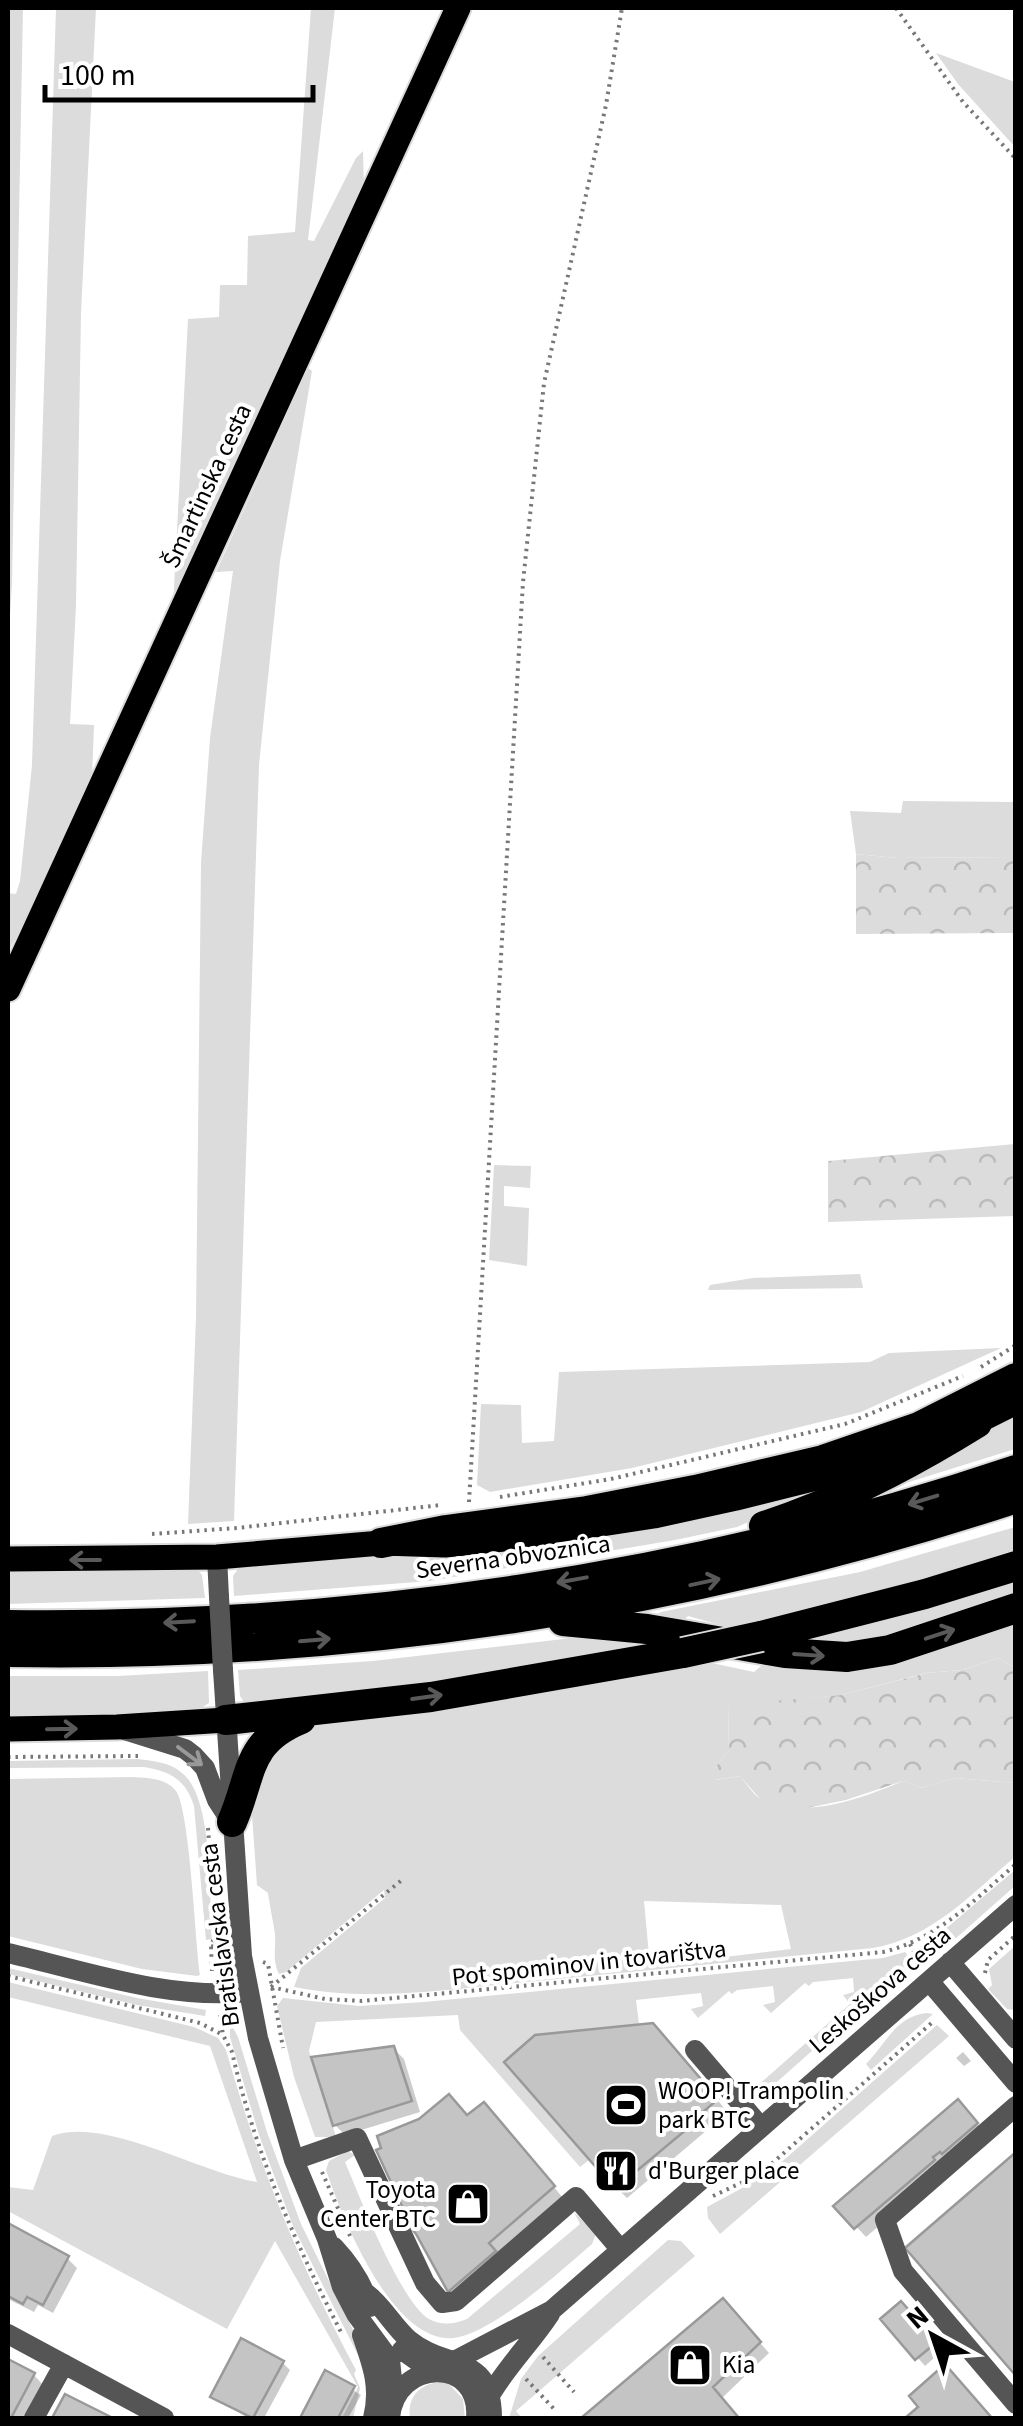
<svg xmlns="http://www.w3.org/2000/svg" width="1023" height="2426" viewBox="0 0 1023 2426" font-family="'Source Sans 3',sans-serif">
<defs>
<pattern id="forest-crowns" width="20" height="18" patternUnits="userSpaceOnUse" patternTransform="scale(2.5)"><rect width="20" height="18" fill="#dcdcdc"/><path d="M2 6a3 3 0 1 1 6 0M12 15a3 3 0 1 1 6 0" fill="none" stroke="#bbb"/></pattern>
</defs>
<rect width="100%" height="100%" fill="#fff"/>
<path fill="#dcdcdc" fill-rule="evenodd" d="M10 8H23L12 583 8 648Z
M56 8H96L81 313 76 605 70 724 94 725 92 779 37 899 8 952V893L16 894 20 881 32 765Z
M311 8H335L308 240 314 241 356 158 363 151 364 187 173 607 188 319 219 317 220 285H247L248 236 295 232Z
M936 53 1015 82V147L958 84Z
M308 368 312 371 280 561 259 765 234 1521 188 1524 196 1317 201 863 210 738 233 571 216 572Z
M903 801 1015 802V857L897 858 856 854 850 811 901 813Z
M494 1165 531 1166 530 1188 504 1186V1206L529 1208 527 1266 489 1260Z
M860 1274 863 1288 708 1290 710 1285 753 1278Z
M1001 1348 861 1412 632 1468 490 1492 477 1485 481 1404 521 1405 522 1443 554 1441 559 1372 870 1362 889 1353Z
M1015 1416V1449L877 1492Z
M834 1484 737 1527 675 1540 430 1581 234 1596 233 1576 240 1566 270 1561 420 1555Z
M1015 1527V1554L735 1629 688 1616 679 1624 656 1615 661 1612 860 1572Z
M197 1569 202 1575 205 1598 8 1604V1573Z
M1015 1579V1595L896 1634 844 1644 787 1643Z
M1015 1621V1668L999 1658 961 1670 926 1673 841 1695 728 1706 729 1750 715 1768 716 1780 740 1776C747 1784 754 1796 762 1800 804 1820 863 1798 903 1781L922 1788 954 1778 1015 1783V1857C971 1894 932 1938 873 1948 761 1959 649 1970 537 1981 457 1988 373 2003 294 1987L301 1968 385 1898 384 1890 286 1972 279 1974C272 1959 276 1950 275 1934 273 1921 270 1907 268 1893L257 1885 251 1801 269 1750 314 1724 702 1661 754 1672 767 1661ZM644 1901 781 1905 791 1949 650 1966Z
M572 1638H616L655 1645 444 1682 246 1705 240 1696 238 1670 373 1661Z
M208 1671 209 1703 195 1712 8 1719V1676H118Z
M138 1759C153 1761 170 1762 182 1773 214 1798 209 1899 212 1939L206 1940 194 1806C186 1780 170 1771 144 1767L8 1768V1761Z
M133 1777C148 1778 166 1778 176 1791 190 1811 195 1941 200 1975L197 1976 142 1969 8 1936V1779Z
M1015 1870V1886L929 1962 921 1954 920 1946 936 1937Z
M1015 1946 1016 2010H1015L1007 2009 988 1989 992 1985 989 1969Z
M905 1952 911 1959 910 1964 760 2097 747 2095 850 2004 843 1995 854 1992 853 1978 813 1982 809 1986 805 1983 771 2013 763 2005 775 2002 773 1986 737 1990 732 1994 729 1991 698 2018 691 2009 703 2006 701 1993 636 2000 639 2024 535 2035 504 2063 589 2160 580 2167 460 2030 458 2015 316 2022 309 2051 336 2137H315L294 2077 277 2006 283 1998 359 2006 424 2002 883 1958Z
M8 1968 137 1998 206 2010 205 2016 137 2005 8 1974Z
M8 1982 194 2027 218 2038 226 2050C259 2167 299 2263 356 2370L354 2374 360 2388 353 2418H342L358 2387 275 2241 227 2329 8 2211V2187L33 2190 52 2136C106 2116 199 2173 257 2182L210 2046 8 1997Z
M926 2013 933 2014 871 2070 866 2064C886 2044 895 2017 926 2013Z
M230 2022 238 2037 267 2132 301 2224 360 2344 361 2361 293 2226 259 2135 230 2037Z
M937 2025 949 2036 720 2234 708 2218 707 2207 768 2174Z
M348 2151 355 2155 345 2162C359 2195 401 2303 429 2319 442 2326 455 2324 467 2319L580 2224 574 2212 596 2234 592 2244C562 2270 493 2333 454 2338 392 2344 342 2217 326 2170L329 2161Z
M668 2240 681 2241 695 2256 516 2411 522 2418H509L521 2379 538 2356Z
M442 2382 450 2385 463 2399 465 2418H410C407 2397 420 2383 442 2382Z"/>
<path fill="url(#forest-crowns)" d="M856 854 897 858 1015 857V933L856 934Z
M1015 1144V1216L828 1222V1161Z
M999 1658 1015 1668V1783L954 1778 922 1788 903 1781 846 1800 802 1809 777 1810 760 1799 740 1776 715 1780V1768L729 1750 728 1705 841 1695 927 1673 961 1670Z"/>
<path fill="#0003" d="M662 2036 726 2110 712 2123 713 2125 627 2198 617 2188Z
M394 2049 404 2059 420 2112 345 2135 335 2125Z
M963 2052 971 2061 964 2066 956 2058Z
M968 2113 986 2134 866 2237 837 2206Z
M494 2115 563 2198 460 2300 450 2290 467 2118Z
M8 2226 67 2258 77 2268 53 2313 38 2305 34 2312 8 2299Z
M723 2301 769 2353 721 2399 737 2418H585Z
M908 2312 942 2351 925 2366 884 2319Z
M8 2361 34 2375 44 2386 26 2418H8Z
M283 2363 290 2370 264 2418H248L213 2397Z
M326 2374 361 2395 348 2418H303Z"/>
<path fill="#c4c4c4" stroke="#999" stroke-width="2.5" d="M653 2023 718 2099 703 2112 705 2114 615 2189 504 2062 535 2035Z
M394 2046 412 2101 333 2126 311 2057Z
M449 2094 467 2115 484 2102 555 2186 489 2243 496 2251 448 2292 416 2234 405 2221 408 2219 376 2150 381 2148 377 2136 419 2119Z
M958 2099 978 2123 942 2154 940 2152 933 2157 935 2160 854 2229 833 2206Z
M1016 2152V2376L905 2248Z
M8 2223 69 2256 43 2305 27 2297 23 2304 8 2296Z
M723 2298 761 2342 713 2387 739 2418H581Z
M901 2301 937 2342 915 2360 880 2319Z
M241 2338 284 2361 253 2418 210 2397Z
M8 2359 35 2373 11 2418H8Z
M945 2364 992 2418H905L918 2407 909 2396Z
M325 2370 355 2386 338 2418H300Z
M65 2394 113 2418H52Z"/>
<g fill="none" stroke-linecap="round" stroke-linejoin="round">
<defs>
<path id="major" d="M8 989 458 8
M962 1429 1016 1402
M8 1559 217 1557 381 1543 445 1545 504 1539 654 1516 736 1498 844 1471 920 1445
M8 1729 117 1727 226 1720"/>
<path id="highway" d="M764 1526C839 1502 911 1464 977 1423
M381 1543 446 1530 587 1511 695 1490 823 1460 919 1427 1016 1378
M563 1621 647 1629 785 1653 847 1657 890 1650 1016 1608
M8 1625C348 1629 693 1579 1016 1470
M761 1636 925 1594 1016 1566
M8 1652C347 1658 693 1605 1016 1498
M226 1720 431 1697 683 1653
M232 1822C253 1774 245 1742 301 1719"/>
</defs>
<use href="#major" stroke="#dbdbdb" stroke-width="29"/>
<use href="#highway" stroke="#dbdbdb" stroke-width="34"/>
<path stroke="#777" stroke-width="4" stroke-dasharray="2.5 5" stroke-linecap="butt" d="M896 8 963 102 1016 159
M981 1367 1016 1345
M500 1497 611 1479 845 1424 963 1376
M469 1502 523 582 544 383 606 105 622 8
M152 1534 237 1528 441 1505
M8 1757 138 1756
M208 1828 216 1933 211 1946 212 1971
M910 1944 919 1962
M211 1946 225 1951
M263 1962 268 1964 283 2048
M985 1973 988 1960 1016 1935
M8 1976 200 2023 223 2035
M271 1987 325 1999 362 2001 883 1952C938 1939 974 1900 1016 1864
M271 1987 403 1879
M220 2015 223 2035 232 2052C255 2152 295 2243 342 2334
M322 2172 350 2236
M713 2196 760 2174 935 2020
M543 2357 574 2392
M526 2379 554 2409"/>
<path stroke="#555" stroke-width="20" d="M217 1557 219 1597
M223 1670 242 1956 258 2038 294 2160 327 2239 342 2287 356 2314 390 2360 394 2398
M118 1728 185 1749 194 1756 205 1768 217 1800 230 1820
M8 1953C85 1971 168 2000 248 1992
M950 1962 1016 2039
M929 1981 1016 2083
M695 2050 761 2127
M1016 2106 885 2220 903 2271 1016 2404
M294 2160 357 2138 425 2283 442 2303 456 2301 576 2197 621 2250
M334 2247C350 2264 363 2284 370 2307
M367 2294C383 2306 393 2326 409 2340 445 2370 492 2352 492 2418
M8 2334 164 2418
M362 2335C372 2364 381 2387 373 2418
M402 2350 433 2372
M456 2360 552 2310 1016 1905
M489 2397C507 2366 531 2343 550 2314
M34 2418 64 2364
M390 2418C395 2358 481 2356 476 2418"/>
<use href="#major" stroke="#000" stroke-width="25"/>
<use href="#highway" stroke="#000" stroke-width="30"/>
<defs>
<path id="highway-bridge" d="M683 1653 761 1636"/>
</defs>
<use href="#highway-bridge" stroke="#dbdbdb" stroke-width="34" stroke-linecap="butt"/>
<path stroke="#555" stroke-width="20" d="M219 1597 223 1670"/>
<use href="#highway-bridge" stroke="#000" stroke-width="30"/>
</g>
<defs><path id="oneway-shaft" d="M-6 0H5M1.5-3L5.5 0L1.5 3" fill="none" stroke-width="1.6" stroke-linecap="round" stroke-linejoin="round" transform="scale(2.5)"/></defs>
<g stroke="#595959">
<use href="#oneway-shaft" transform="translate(923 1500) rotate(163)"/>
<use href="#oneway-shaft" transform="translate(85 1560) rotate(180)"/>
<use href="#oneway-shaft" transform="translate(572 1580) rotate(170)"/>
<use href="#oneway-shaft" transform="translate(705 1582) rotate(-12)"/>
<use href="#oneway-shaft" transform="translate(179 1622) rotate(177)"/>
<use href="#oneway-shaft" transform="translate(940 1634) rotate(-18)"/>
<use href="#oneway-shaft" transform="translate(315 1640) rotate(-5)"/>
<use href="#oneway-shaft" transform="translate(809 1655) rotate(4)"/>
<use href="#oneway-shaft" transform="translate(427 1697) rotate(-8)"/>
<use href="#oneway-shaft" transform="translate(62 1729) rotate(-1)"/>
</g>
<use stroke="#999" href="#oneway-shaft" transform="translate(190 1756) rotate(37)"/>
<defs>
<symbol id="stadium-square" viewBox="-11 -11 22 22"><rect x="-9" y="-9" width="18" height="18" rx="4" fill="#000" stroke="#fff"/><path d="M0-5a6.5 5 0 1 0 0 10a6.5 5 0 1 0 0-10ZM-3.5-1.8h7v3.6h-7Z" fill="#fff"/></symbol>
<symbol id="restaurant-square" viewBox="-11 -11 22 22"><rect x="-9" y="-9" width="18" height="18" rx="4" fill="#000" stroke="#fff"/><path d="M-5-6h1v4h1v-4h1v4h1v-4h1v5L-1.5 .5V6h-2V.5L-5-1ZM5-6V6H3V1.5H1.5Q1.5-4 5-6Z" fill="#fff"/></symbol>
<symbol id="shop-square" viewBox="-11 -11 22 22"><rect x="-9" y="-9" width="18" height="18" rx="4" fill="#000" stroke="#fff"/><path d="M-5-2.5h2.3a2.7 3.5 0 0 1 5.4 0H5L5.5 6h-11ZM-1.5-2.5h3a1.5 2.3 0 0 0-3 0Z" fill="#fff"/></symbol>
</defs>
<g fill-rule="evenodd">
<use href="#stadium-square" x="601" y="2080" width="50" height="50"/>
<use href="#restaurant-square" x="591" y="2146" width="50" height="50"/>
<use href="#shop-square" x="443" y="2179" width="50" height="50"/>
<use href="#shop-square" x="665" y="2340" width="50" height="50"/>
</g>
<g text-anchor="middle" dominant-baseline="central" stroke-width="8" stroke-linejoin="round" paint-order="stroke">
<g font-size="25" fill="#000" stroke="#fff">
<text transform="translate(207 486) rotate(-65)">Šmartinska cesta</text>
<text transform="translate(513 1557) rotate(-8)">Severna obvoznica</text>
<text transform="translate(220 1935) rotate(-97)">Bratislavska cesta</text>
<text transform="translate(589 1963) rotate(-6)">Pot spominov in tovarištva</text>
<text transform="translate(880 1990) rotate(-41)">Leskoškova cesta</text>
</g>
<g font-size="25" fill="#000" stroke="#fff" text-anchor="start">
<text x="658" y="2091">WOOP! Trampolin<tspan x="658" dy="29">park BTC</tspan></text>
<text x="648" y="2171">d'Burger place</text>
<text x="436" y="2190" text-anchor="end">Toyota<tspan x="436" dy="29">Center BTC</tspan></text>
<text x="722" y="2365">Kia</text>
</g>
</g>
<rect width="1023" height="2426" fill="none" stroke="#000000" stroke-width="20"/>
<g transform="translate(933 2336) rotate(320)" stroke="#ffffff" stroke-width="8" paint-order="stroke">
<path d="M0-8L18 38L0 25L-18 38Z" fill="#000000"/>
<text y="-15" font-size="28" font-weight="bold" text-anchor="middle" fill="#000000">N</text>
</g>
<path d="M45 85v15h268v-15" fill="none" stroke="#000000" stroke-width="5"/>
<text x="60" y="85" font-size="30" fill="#000000" stroke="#ffffff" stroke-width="8" paint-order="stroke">100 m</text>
</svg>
